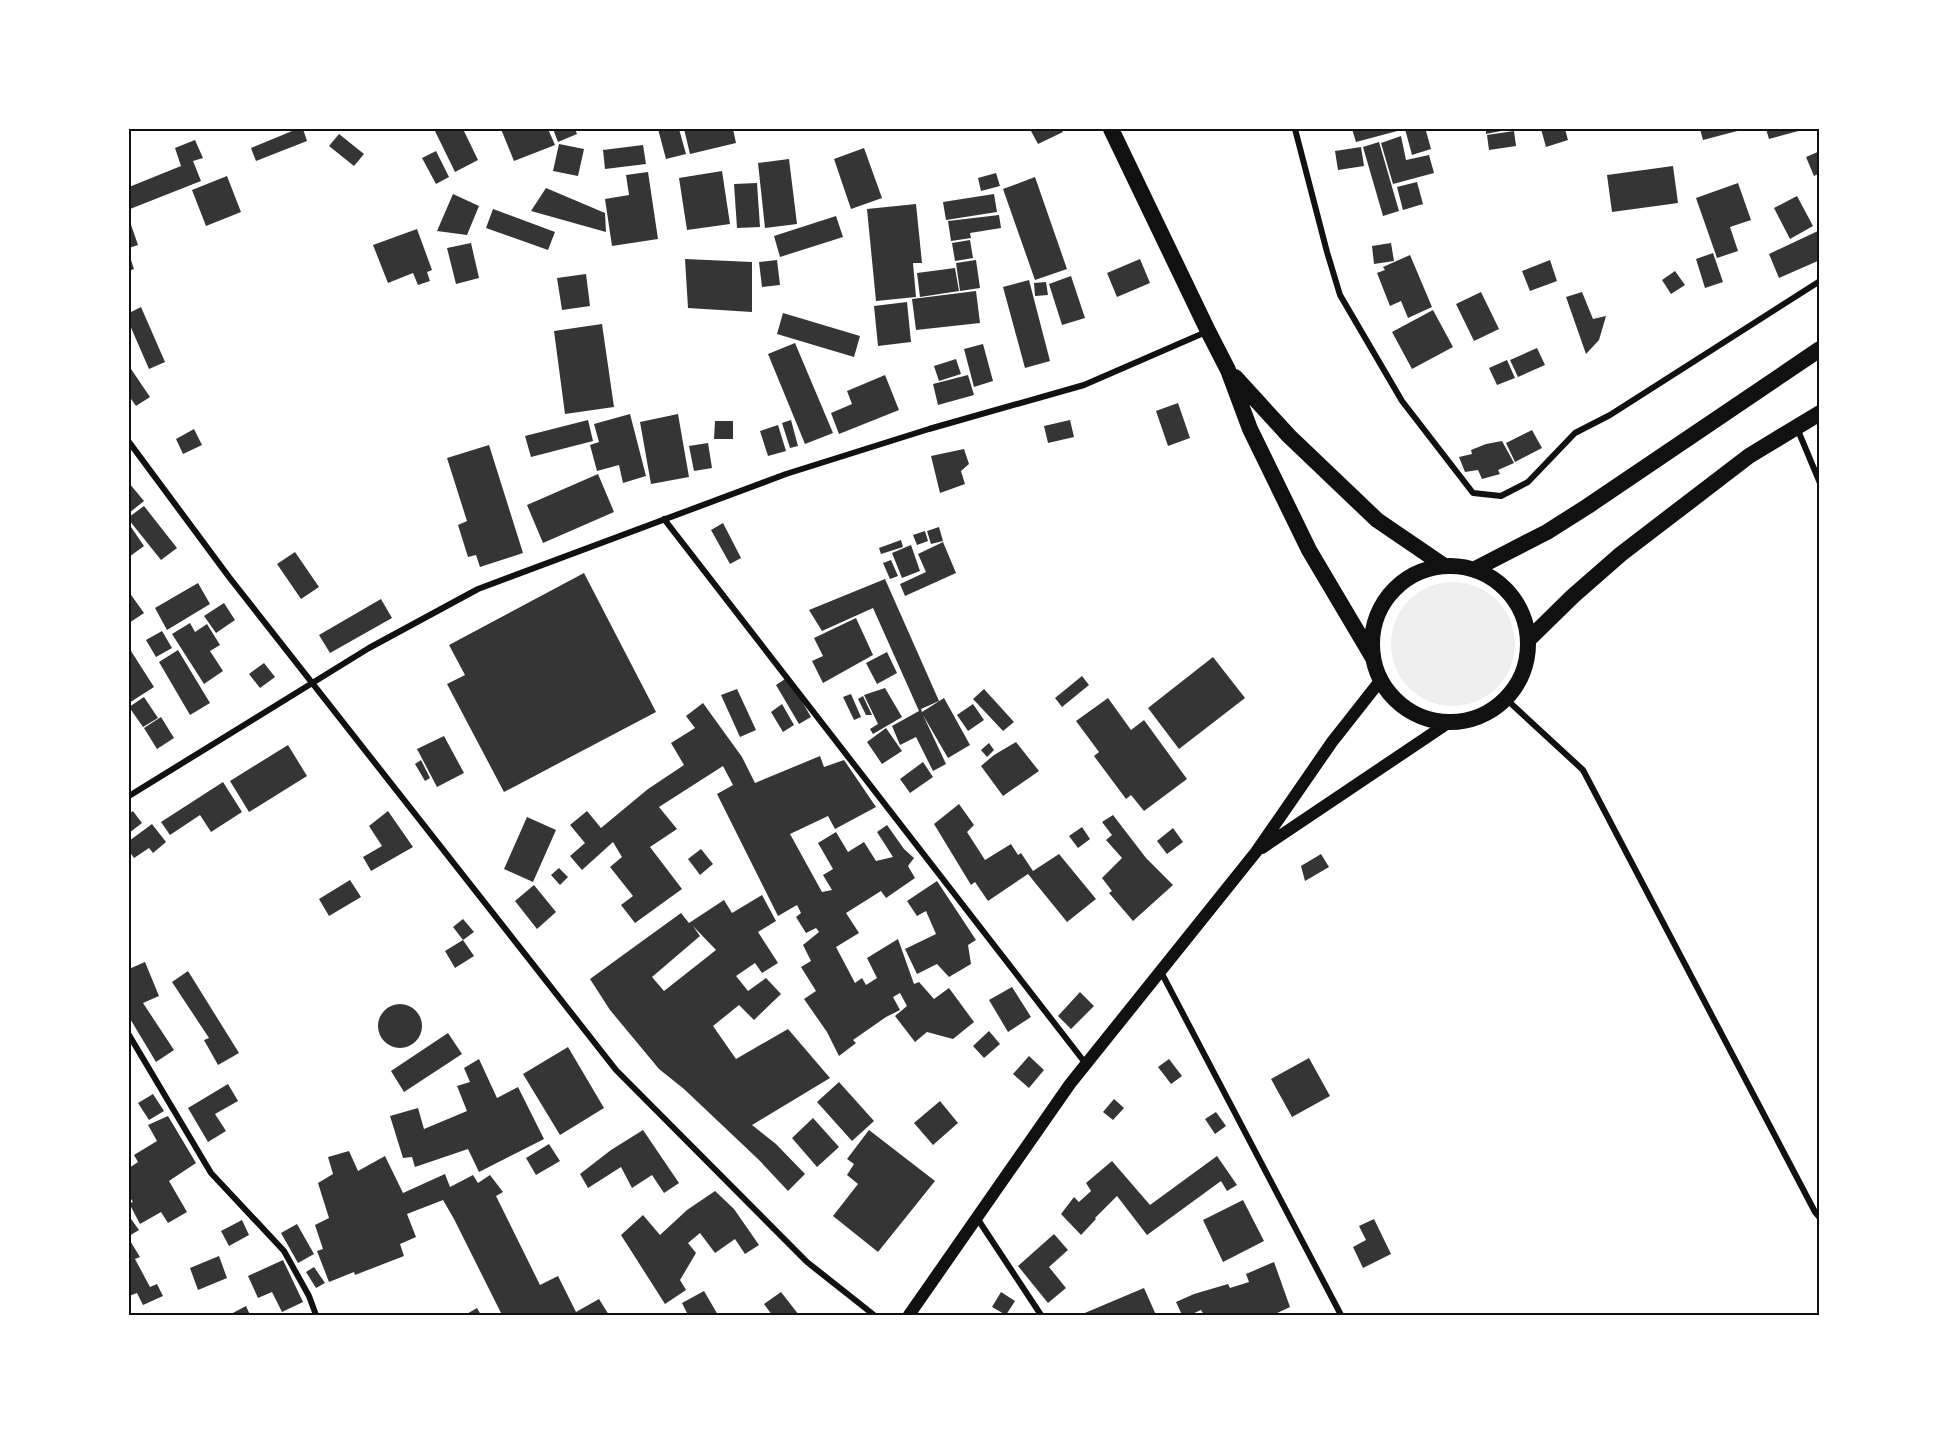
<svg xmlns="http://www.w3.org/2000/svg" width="1949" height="1444" viewBox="0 0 1949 1444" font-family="Merriweather,serif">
<rect width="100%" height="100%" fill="#fff"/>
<path fill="#eee" d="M1391 644a62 62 0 1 1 124 0a62 62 0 1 1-124 0Z"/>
<path fill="#353535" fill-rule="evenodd" d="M297 129H303L307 141 256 161 251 148Z
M434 129H463L478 160 455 172Z
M501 129H548L555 145 514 161Z
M553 129H575L577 134 558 142Z
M658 129H679L686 154 666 159Z
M684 129H733L736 143 690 154Z
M1035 129H1061L1063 132 1038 144 1031 131Z
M1352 129H1401V130L1356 142Z
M1405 129H1431L1426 131 1431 149 1412 155Z
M1486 129H1506V130L1486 134Z
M1541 129H1565L1568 140 1546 147Z
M1700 129H1741V130L1703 140Z
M1766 129H1802V130L1769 139Z
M1514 131 1516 146 1489 150 1487 135Z
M339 134 364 154 354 166 329 146Z
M1401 136 1406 160 1429 155 1434 173 1393 184 1381 143Z
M195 140 203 158 193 161 201 181 130 209 129 187 181 166 175 148Z
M1379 142 1399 211 1383 216 1363 147Z
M559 144 584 149 578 176 553 171Z
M643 145 646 164 605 169 603 150Z
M1361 147 1364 166 1338 170 1335 151Z
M864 148 882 198 851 209 834 159Z
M436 151 449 177 436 184 422 158Z
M1820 151V173L1814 176 1806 157Z
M789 159 797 224 765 228 758 163Z
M1673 166 1678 203 1612 212 1607 175Z
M722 171 730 224 687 230 679 178Z
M648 172 658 239 612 246 605 199 629 195 626 175Z
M996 173 1000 186 981 191 978 178Z
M227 176 241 212 206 226 192 190Z
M1035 177 1067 269 1035 280 1003 189Z
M1417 182 1423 204 1403 210 1397 187Z
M757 183 760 227 737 228 734 184Z
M1738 183 1751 220 1730 227 1738 251 1717 258 1696 198Z
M546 188 605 213 606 232 531 211Z
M453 194 479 206 467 235 437 231Z
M994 194 997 212 946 220 943 202Z
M1797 196 1813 226 1790 239 1774 208Z
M916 204 922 263H913L916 297 876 301 867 209Z
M493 209 555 232 548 250 486 228Z
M999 215 1001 228 970 233 971 238 951 241 948 221Z
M836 216 843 237 780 257 774 236Z
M129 219 138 245 129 248Z
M417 229 432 270 427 272 430 281 418 285 413 273 388 283 373 245Z
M1820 230V260L1779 278 1769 254Z
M970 240 973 258 955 261 952 243Z
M471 243 479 278 456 284 447 248Z
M1391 243 1394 261 1374 264 1372 246Z
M1713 253 1723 282 1705 288 1696 259Z
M129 254 134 269 129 271Z
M1410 255 1432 307 1408 318 1401 301 1390 306 1377 273 1385 270 1383 267Z
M685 259 752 262V312L688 308Z
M1140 259 1150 283 1117 297 1107 273Z
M777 260 780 285 762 287 759 262Z
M976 260 980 288 960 291 956 263Z
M1550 260 1557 281 1530 291 1522 271Z
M955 268 959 291 920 297 917 273Z
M1675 271 1685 285 1671 294 1662 280Z
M586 274 590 306 562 310 557 278Z
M1071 276 1085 318 1062 325 1049 284Z
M1029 280 1050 361 1025 368 1003 287Z
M1046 282 1048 295 1035 296 1034 283Z
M976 291 980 323 916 330 912 299Z
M1481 292 1499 329 1474 341 1456 304Z
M1582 292 1593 319 1606 316 1599 340 1586 354 1566 297Z
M907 302 911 342 878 346 874 306Z
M141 307 165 362 149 369 129 323V313Z
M1433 310 1453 347 1412 369 1392 332Z
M783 313 860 336 854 357 777 334Z
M602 324 614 407 565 414 554 331Z
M795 343 833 433 805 444 768 354Z
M983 344 993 381 974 387 964 349Z
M1537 348 1545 365 1518 377 1510 360Z
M956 359 961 374 939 381 934 366Z
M1507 360 1515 378 1497 385 1489 368Z
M129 366 150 397 136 406 129 396Z
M885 375 899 410 839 434 831 413 852 404 847 391Z
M968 375 974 395 938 405 933 384Z
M1178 403 1190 438 1168 446 1156 411Z
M630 414 646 476 623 483 619 465 597 471 590 445 599 442 594 424Z
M678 414 689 477 651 484 640 422Z
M588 420 593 441 531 457 525 436Z
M791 420 798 446 790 448 782 423Z
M1070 420 1074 437 1048 443 1044 426Z
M715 421H733V439H714Z
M778 425 786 451 768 456 760 431Z
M194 429 202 445 183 454 176 439Z
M1532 430 1542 448 1515 462 1506 443Z
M1502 441 1514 463 1498 470 1500 474 1482 479 1478 470 1465 472 1459 457 1472 454 1471 450 1486 444Z
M708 443 712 468 694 471 689 446Z
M489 445 523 553 480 567 476 555 468 557 458 525 467 521 447 458Z
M964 449 969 464 961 471 965 484 940 493 931 456Z
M598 474 614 512 543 543 527 505Z
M129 483 144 501 129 513Z
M144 506 177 548 161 560 129 520V517Z
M723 523 741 558 730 564 711 530Z
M129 524 144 546 129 557Z
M939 527 943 541 931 544 927 531Z
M925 531 928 541 917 545 913 535Z
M901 540 903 547 881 554 879 548Z
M943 542 956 573 905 596 900 584 926 572 918 554Z
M911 545 920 571 902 578 892 553Z
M295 552 319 587 301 599 277 564Z
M891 560 898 576 890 579 883 563Z
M584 573 656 712 504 792 447 684 465 675 449 645Z
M885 579 939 701 921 709 922 712 944 698 970 745 948 758 923 715 946 764 933 771 916 737 900 745 892 726 919 711 873 608 822 631 809 610Z
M198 583 210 604 167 630 155 608Z
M129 592 144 613 129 623Z
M381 599 392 618 330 653 319 635Z
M224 603 235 620 216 633 204 616Z
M856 618 873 655 823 683 812 661 823 656 814 638Z
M190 623 195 632 207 624 220 645 210 651 223 671 204 684 172 634Z
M162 631 172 648 156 657 146 640Z
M178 650 210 703 190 715 159 662Z
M131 651 154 687 129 703V652Z
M887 652 897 673 877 684 866 663Z
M1213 657 1245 698 1179 749 1148 708Z
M264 663 275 677 260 688 249 674Z
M1082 676 1089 685 1062 707 1055 698Z
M788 677 811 717 799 724 776 685Z
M885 688 902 717 873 734 870 729 878 724 864 695Z
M737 689 756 730 740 737 721 695Z
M984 689 1014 722 1003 731 973 699Z
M851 694 861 717 854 720 843 697Z
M863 696 872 715H866L858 699Z
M144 697 158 718 143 727 129 707Z
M1108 698 1131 730 1144 720 1187 779 1144 811 1131 795 1126 799 1094 756 1099 752 1076 721Z
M703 703 742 757 755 783 820 756 824 767 844 760 876 807 835 829 828 816 790 834 822 892 832 890 823 875 833 869 818 843 836 832 848 852 864 842 876 861 893 857 877 832 887 825 904 849 914 858 908 866 915 878 886 898 881 891 846 913 859 933 836 947 855 983 862 978 866 985 877 978 867 958 898 939 914 984 919 982 934 999 949 988 974 1022 953 1039 927 1032 915 1042 895 1016 907 1006 900 993 893 997 900 1010 886 1017 853 1040 856 1043 839 1056 827 1032 804 999 816 991 801 967 811 961 803 945 819 932 816 928 806 933 796 917 801 913 797 905 778 916 717 794 733 785 723 766 659 807 677 829 650 847 682 889 635 923 621 905 633 896 610 867 622 857 613 842 582 870 570 856 585 843 570 825 587 811 601 828 648 789 684 765 671 743 695 728 686 716Z
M782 704 794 725 783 732 771 712Z
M973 704 984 720 968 731 957 715Z
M161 717 174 738 157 749 144 728Z
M886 728 902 751 882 764 867 742Z
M444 736 464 773 437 787 417 749Z
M1016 742 1039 771 1003 796 981 766 994 755Z
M989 743 994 750 987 757 981 750Z
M288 745 307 776 249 812 230 781Z
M421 760 430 778 425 781 415 764Z
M923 762 933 777 910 793 900 779Z
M223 782 242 812 211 832 200 815 170 835 161 822Z
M959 804 974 825 967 832 985 860 1011 844 1018 855 1021 853 1033 871 1059 854 1096 899 1067 922 1028 874 988 901 975 882 971 885 934 824Z
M133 811 142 823 129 833V814Z
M388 811 413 847 371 871 363 857 382 846 369 826Z
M1113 815 1146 858 1173 885 1133 921 1109 893 1112 891 1102 878 1122 858 1106 840 1112 835 1102 822Z
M527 817 556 830 533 882 504 869Z
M152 824 166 842 153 853 149 848 134 858 129 851V841Z
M1082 827 1090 839 1078 848 1069 836Z
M1173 828 1183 842 1167 854 1157 841Z
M701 849 713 864 700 875 688 859Z
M1321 854 1329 867 1305 881 1301 866Z
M559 868 568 877 560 885 551 875Z
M350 880 361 897 329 916 319 899Z
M937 881 976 940 968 945 971 964 949 977 937 964 917 974 905 949 936 934 926 911 917 916 907 901Z
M534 885 556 912 537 929 515 901Z
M762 895 776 921 758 932 778 963 762 973 755 963 736 976 748 991 766 978 781 994 754 1020 739 1005 713 1026 736 1059 788 1029 830 1078 752 1125 776 1144 805 1174 788 1191 759 1160 684 1089 659 1069 610 1010 590 979 681 913 689 923 724 900 732 913ZM693 926 716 950 664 991 652 977 700 936Z
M463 919 474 932 463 940 453 927Z
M463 940 474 956 455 968 445 951Z
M145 962 159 996 143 1003 174 1050 156 1062 129 1017V969Z
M188 971 239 1053 218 1065 204 1040 209 1038 172 982Z
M1012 987 1031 1017 1008 1032 989 1000Z
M1080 992 1094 1006 1071 1029 1058 1016Z
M378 1026a22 22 0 1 1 44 0a22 22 0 1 1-44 0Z
M989 1031 1000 1044 984 1058 973 1046Z
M448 1033 462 1054 404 1092 391 1071Z
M568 1047 604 1108 560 1135 523 1074Z
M1029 1056 1044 1070 1029 1088 1013 1074Z
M1309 1058 1330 1096 1292 1117 1271 1079Z
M479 1059 497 1098 518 1087 544 1139 479 1172 468 1149 415 1167 412 1157 403 1158 390 1116 418 1108 424 1129 467 1111 457 1086 470 1082 464 1068Z
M1169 1059 1182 1076 1171 1084 1158 1067Z
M839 1082 874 1121 852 1141 817 1102Z
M228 1084 238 1101 215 1114 226 1131 208 1142 188 1108Z
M153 1094 164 1111 149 1120 138 1103Z
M1114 1099 1124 1108 1113 1120 1103 1112Z
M940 1101 958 1123 933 1145 914 1123Z
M1216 1112 1226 1126 1215 1134 1205 1119Z
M168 1116 196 1163 169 1181 187 1212 168 1223 161 1212 140 1224 129 1203 133 1202 129 1196V1168L138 1162 134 1155 157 1141 148 1125Z
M813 1118 839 1147 817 1167 792 1138Z
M643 1130 679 1183 664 1193 652 1175 632 1188 621 1167 588 1188 580 1174 611 1150Z
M869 1130 935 1181 878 1252 833 1216 858 1184 847 1175 854 1164 847 1159Z
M549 1144 560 1161 536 1175 526 1158Z
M349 1151 358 1171 385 1156 403 1193 445 1174 450 1187 473 1175 478 1183 490 1175 503 1192 496 1196 540 1285 558 1276 576 1312 599 1299 609 1315H502L454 1219 443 1200 407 1214 416 1237 400 1244 404 1256 355 1275 354 1272 329 1282 317 1251 323 1249 315 1225 329 1218 318 1183 333 1174 328 1157Z
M1217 1156 1237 1185 1227 1191 1221 1181 1147 1235 1117 1196 1095 1218 1096 1219 1081 1235 1061 1214 1074 1197 1079 1202 1091 1191 1086 1183 1112 1161 1150 1205Z
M715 1191 734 1209 759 1245 745 1254 735 1239 715 1253 700 1233 688 1243 696 1253 680 1280 686 1290 665 1304 621 1235 643 1215 660 1235 687 1210Z
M1243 1200 1264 1241 1223 1262 1203 1220Z
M129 1216 139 1230 129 1236Z
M1374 1219 1391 1254 1363 1268 1353 1247 1366 1240 1359 1226Z
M242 1220 249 1235 229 1246 221 1231Z
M297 1224 314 1254 298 1263 281 1233Z
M1054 1234 1068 1250 1049 1267 1066 1288 1048 1303 1018 1266Z
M129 1239 140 1257 135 1259 150 1287 157 1284 163 1296 143 1305 137 1293 129 1296Z
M219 1256 227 1278 198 1290 190 1268Z
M283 1260 303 1302 282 1312 272 1292 258 1298 248 1276Z
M1274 1262 1290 1307 1273 1315H1204L1201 1310 1190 1315H1182L1176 1302 1194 1294 1228 1284 1230 1288 1249 1282 1246 1274Z
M314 1267 325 1283 316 1288 306 1272Z
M1144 1288 1156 1315H1080Z
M704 1291 718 1315H685L687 1313 682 1303Z
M781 1292 799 1315H772L764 1304Z
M1001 1292 1015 1301 1006 1315 992 1307Z
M246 1306 250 1315H229Z
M477 1308 481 1315H465Z"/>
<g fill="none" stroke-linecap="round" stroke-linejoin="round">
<path stroke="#111" stroke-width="6" d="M1295 129 1327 252 1340 295 1402 401 1473 493 1501 496 1528 482 1575 433 1610 415 1820 281
M1797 428 1820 483
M129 442 229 577 616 1070 807 1262 874 1315
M664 519 1086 1064
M1506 699 1583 770 1815 1212 1820 1218
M129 796 369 648 478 589 786 474 929 429 1084 385 1206 332
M1160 970 1341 1315
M129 1035 211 1173 284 1251 309 1296 316 1315
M977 1218 1041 1315"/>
<path stroke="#111" stroke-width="12" d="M1262 848 1448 723
M909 1315 1070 1084 1256 852 1332 742 1380 681"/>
<path stroke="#111" stroke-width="16" d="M1111 129 1208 331 1228 370 1250 429 1309 550 1373 658
M1235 377 1289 436 1377 520 1443 565
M1372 644a78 78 0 1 1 156 0a78 78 0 1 1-156 0Z
M1475 569 1547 532 1588 506 1820 349
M1528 640 1573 596 1621 554 1749 456 1820 413"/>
</g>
<rect width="1949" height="1444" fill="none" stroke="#ffffff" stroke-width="261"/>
<rect x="130" y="130" width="1688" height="1184" fill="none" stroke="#111" stroke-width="2"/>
</svg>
